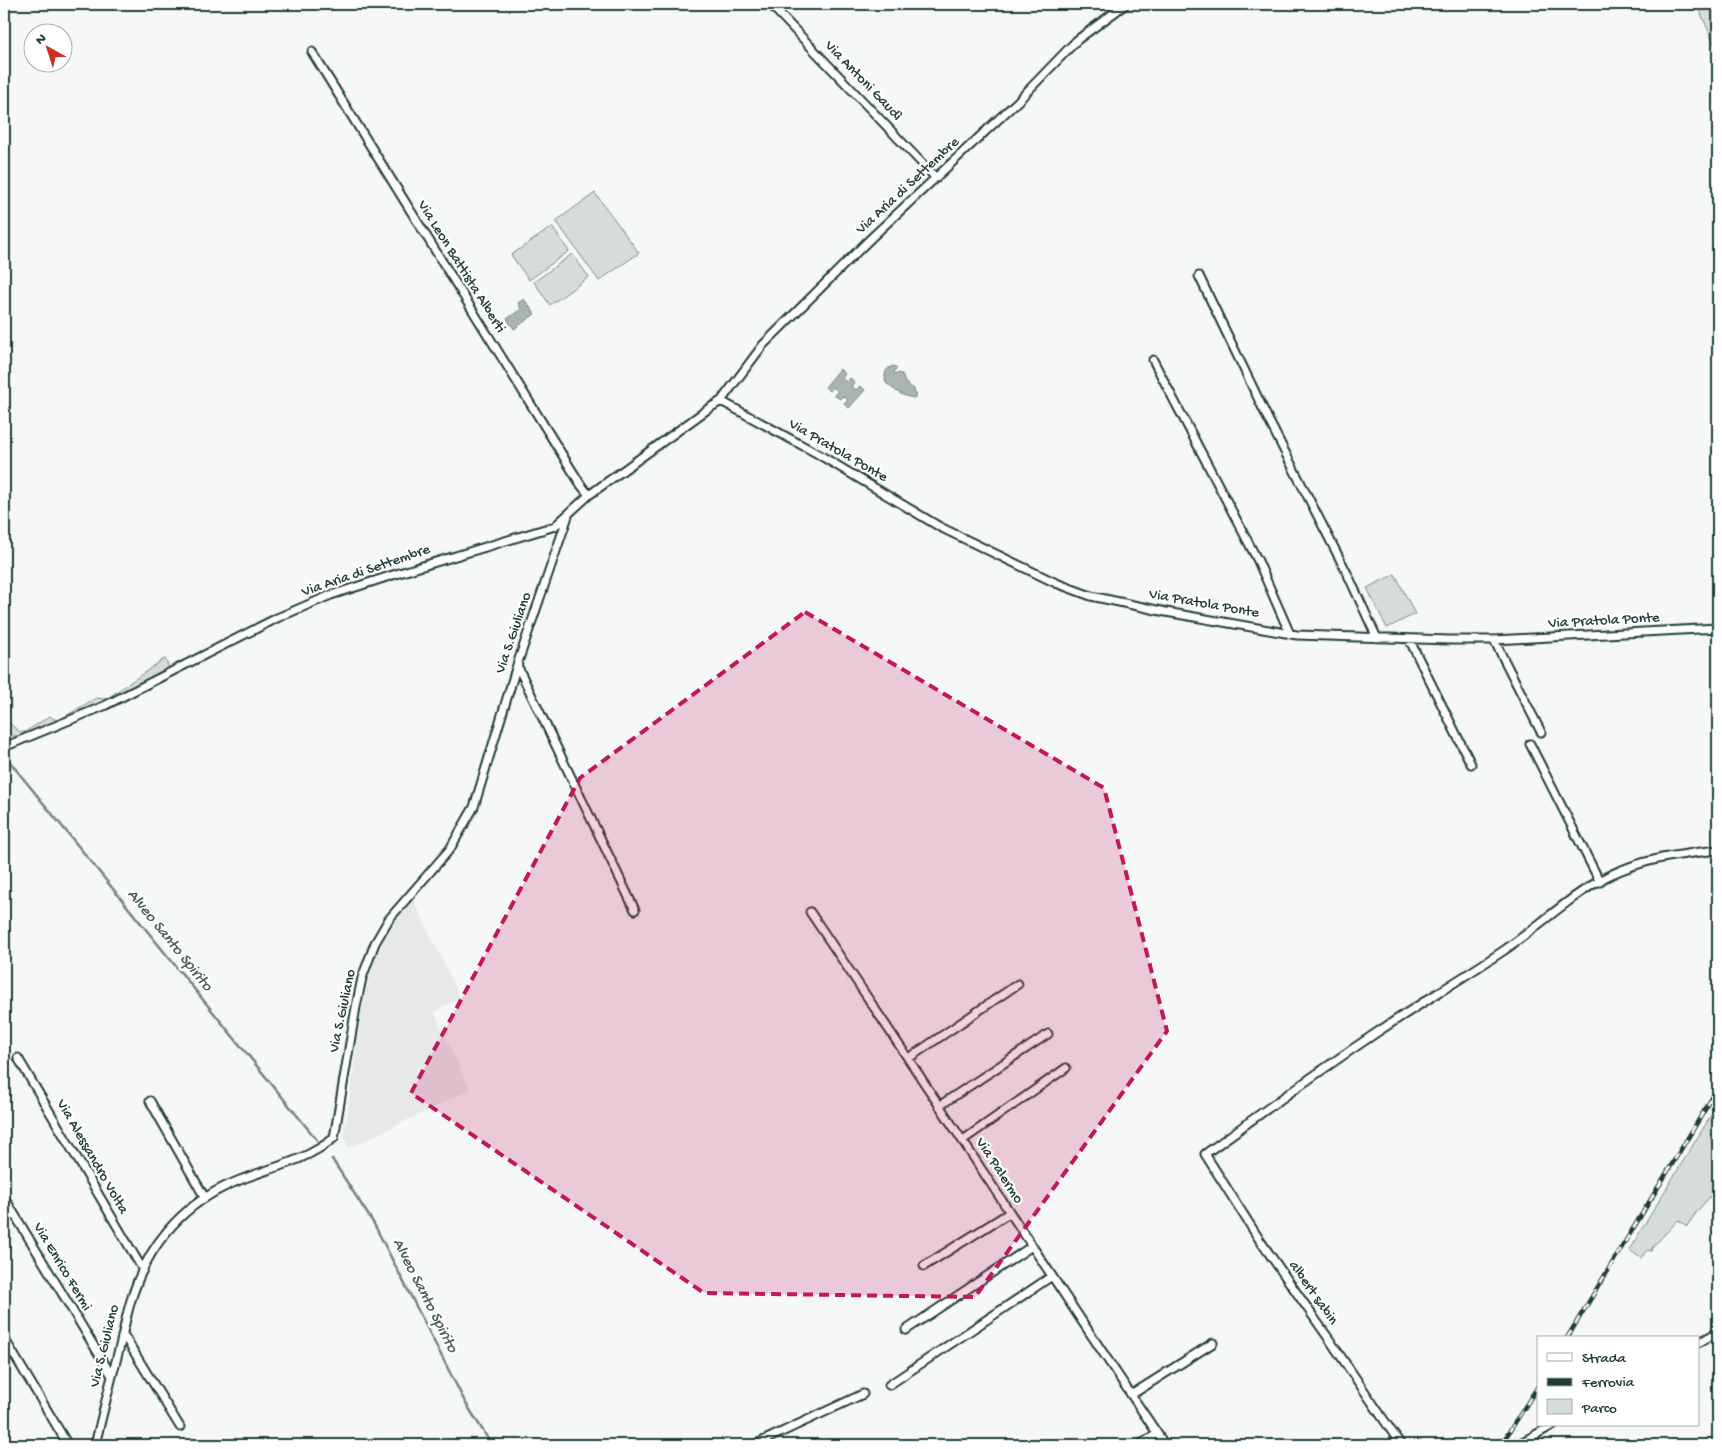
<svg xmlns="http://www.w3.org/2000/svg" width="1722" height="1449" viewBox="0 0 1722 1449" font-family="'Gochi Hand',sans-serif">
<rect width="100%" height="100%" fill="#f6f7f7"/>
<filter id="ink" filterUnits="userSpaceOnUse"><feTurbulence type="fractalNoise" baseFrequency=".02" numOctaves="2"/><feDisplacementMap in="SourceGraphic" scale="10" xChannelSelector="R" yChannelSelector="G"/><feConvolveMatrix kernelMatrix="1 2 1 2 8 2 1 2 1" color-interpolation-filters="sRGB"/></filter>
<g filter="url(#ink)">
<path fill="#e6e9e8" d="M413 899 460 997 434 1012 470 1090 349 1148 345 1141 344 1127 348 1111 362 1008 368 980 381 945 394 921Z"/>
<path fill="#d6dcdb" stroke="#7a8c88" d="M1697 4H1718V53Z
M595 193 639 253 599 281 556 221Z
M552 227 569 251 529 280 511 255Z
M572 254 589 277 550 305 534 282Z
M1395 574 1415 614 1387 628 1367 588Z
M164 659H165L169 667 167 671 104 702 21 736H12L4 727V719L20 732H25L50 716 54 719 59 720 96 698 104 699 109 697Z
M1718 1104V1187L1694 1215 1696 1213 1687 1226 1678 1220 1652 1248 1651 1251 1647 1250 1641 1258 1629 1250Z"/>
<path fill="#aab5b1" stroke="#72857f" d="M524 299 535 314 514 329 507 319 521 309 518 303Z
M893 366 897 368 894 372 896 375 898 373 902 374 905 383 914 389 915 393 917 395 915 398C902 397 896 391 886 383 884 375 884 369 893 366Z
M840 369 845 374 842 378 846 382 850 378 855 382 851 386 856 390 860 386 865 390 849 408 844 404 848 400 843 396 840 399 834 395 838 391 833 387 830 391 825 387Z"/>
<g fill="none" stroke-linecap="round" stroke-linejoin="round">
<path stroke="#72857f" stroke-width="2.5" d="M5 756 317 1140
M332 1159 374 1224 465 1402 492 1445"/>
<defs>
<path id="street" d="M770 4 936 178
M312 52 581 485 589 495
M1199 276 1269 421 1348 575 1377 638
M1153 360 1258 561 1290 634
M721 401 818 454 940 527 1056 583 1091 596 1166 612 1297 635 1449 640H1494L1718 628
M1409 639 1471 764
M1494 640 1541 732
M517 665 635 910
M1530 744 1600 882
M4 747 104 706 277 618 331 595 396 574 555 526 589 495 708 409 721 401 763 345 871 238 1018 101 1077 40 1126 4
M810 912C930 1089 1045 1268 1165 1445
M18 1058 143 1270
M909 1058 1018 984
M150 1101 205 1198
M939 1106 1048 1034
M963 1140 1066 1068
M4 1197 112 1376
M924 1266 1009 1213
M906 1330 1032 1246
M123 1334 180 1427
M4 1338 68 1445
M1698 1343 1718 1332
M889 1385 1052 1276
M1131 1395 1213 1343
M95 1445C103 1412 111 1379 120 1346 124 1329 127 1311 133 1294 148 1247 179 1209 224 1187 262 1168 299 1166 334 1138L356 1007 362 978 375 943 389 919 450 849 474 807 517 665 568 516
M754 1445 863 1394
M1139 1445 1157 1434
M1401 1445 1329 1339 1259 1239 1205 1154C1261 1113 1318 1072 1376 1033 1418 1005 1461 979 1503 951 1538 927 1571 895 1608 876 1645 858 1678 855 1718 850
M1517 1445 1553 1425"/>
</defs>
<use href="#street" stroke="#1f3d34" stroke-width="11"/>
<use href="#street" stroke="#fff" stroke-width="7"/>
<defs>
<path id="rail" d="M1567 1338 1718 1088
M1501 1445 1538 1386"/>
</defs>
<use href="#rail" stroke="#1f3d34" stroke-width="4.5"/>
<use href="#rail" stroke="#fff" stroke-width="2.5" stroke-dasharray="8" stroke-linecap="butt"/>
</g>
</g>
<path fill="#c2185b" fill-opacity="0.2" stroke="#c2185b" stroke-width="4" stroke-dasharray="10 6" stroke-linejoin="round" d="M805 612 1104 788 1167 1031 975 1297 704 1293 411 1093 580 778Z"/>
<g text-anchor="middle" dominant-baseline="central" stroke-width="4.5" stroke-linejoin="round" paint-order="stroke">
<g font-size="15" fill="#1f3d34" stroke="#fff">
<text transform="translate(863 81) rotate(46)">Via Antoni Gaudì</text>
<text transform="translate(908 186) rotate(-43)">Via Aria di Settembre</text>
<text transform="translate(461 267) rotate(58)">Via Leon Battista Alberti</text>
<text transform="translate(838 451) rotate(30)">Via Pratola Ponte</text>
<text transform="translate(366 571) rotate(-19)">Via Aria di Settembre</text>
<text transform="translate(1204 604) rotate(10)">Via Pratola Ponte</text>
<text transform="translate(1604 621) rotate(-3)">Via Pratola Ponte</text>
<text transform="translate(514 633) rotate(-71)">Via S.Giuliano</text>
<text transform="translate(343 1011) rotate(-78)">Via S.Giuliano</text>
<text transform="translate(92 1157) rotate(60)">Via Alessandro Volta</text>
<text transform="translate(999 1171) rotate(57)">Via Palermo</text>
<text transform="translate(62 1267) rotate(59)">Via Enrico Fermi</text>
<text transform="translate(1313 1293) rotate(55)">albert sabin</text>
<text transform="translate(105 1346) rotate(-76)">Via S.Giuliano</text>
</g>
<g font-size="16" font-style="italic" fill="#49615a" stroke="#fff">
<text transform="translate(169 941) rotate(51)">Alveo Santo Spirito</text>
<text transform="translate(424 1296) rotate(63)">Alveo Santo Spirito</text>
</g>
</g>
<rect width="1722" height="1449" fill="none" stroke="#fff" stroke-width="20"/>
<rect x="10" y="10" width="1702" height="1429" fill="none" stroke="#1f3d34" stroke-width="2" filter="url(#ink)"/>
<rect x="1537" y="1336" width="162" height="90" fill="#ffffff" stroke="#a5b1ae"/>
<rect x="1547" y="1353" width="25" height="8" fill="#ffffff" stroke="#a5b1ae"/>
<text x="1582" y="1362" font-size="15" fill="#1f3d34">Strada</text>
<rect x="1547" y="1378" width="25" height="8" fill="#1f3d34" stroke="#a5b1ae"/>
<text x="1582" y="1386" font-size="15" fill="#1f3d34">Ferrovia</text>
<rect x="1547" y="1399" width="25" height="15" fill="#d6dcdb" stroke="#a5b1ae"/>
<text x="1582" y="1412" font-size="15" fill="#1f3d34">Parco</text>
<g transform="translate(48 48) rotate(321)"><circle r="24" fill="#ffffff" stroke="#a5b1ae"/>
<path d="M0-4L9 19L0 12L-9 19Z" fill="#c8321e"/>
<text y="-8" font-size="14" font-weight="bold" text-anchor="middle" fill="#1f3d34">N</text>
</g>
</svg>
